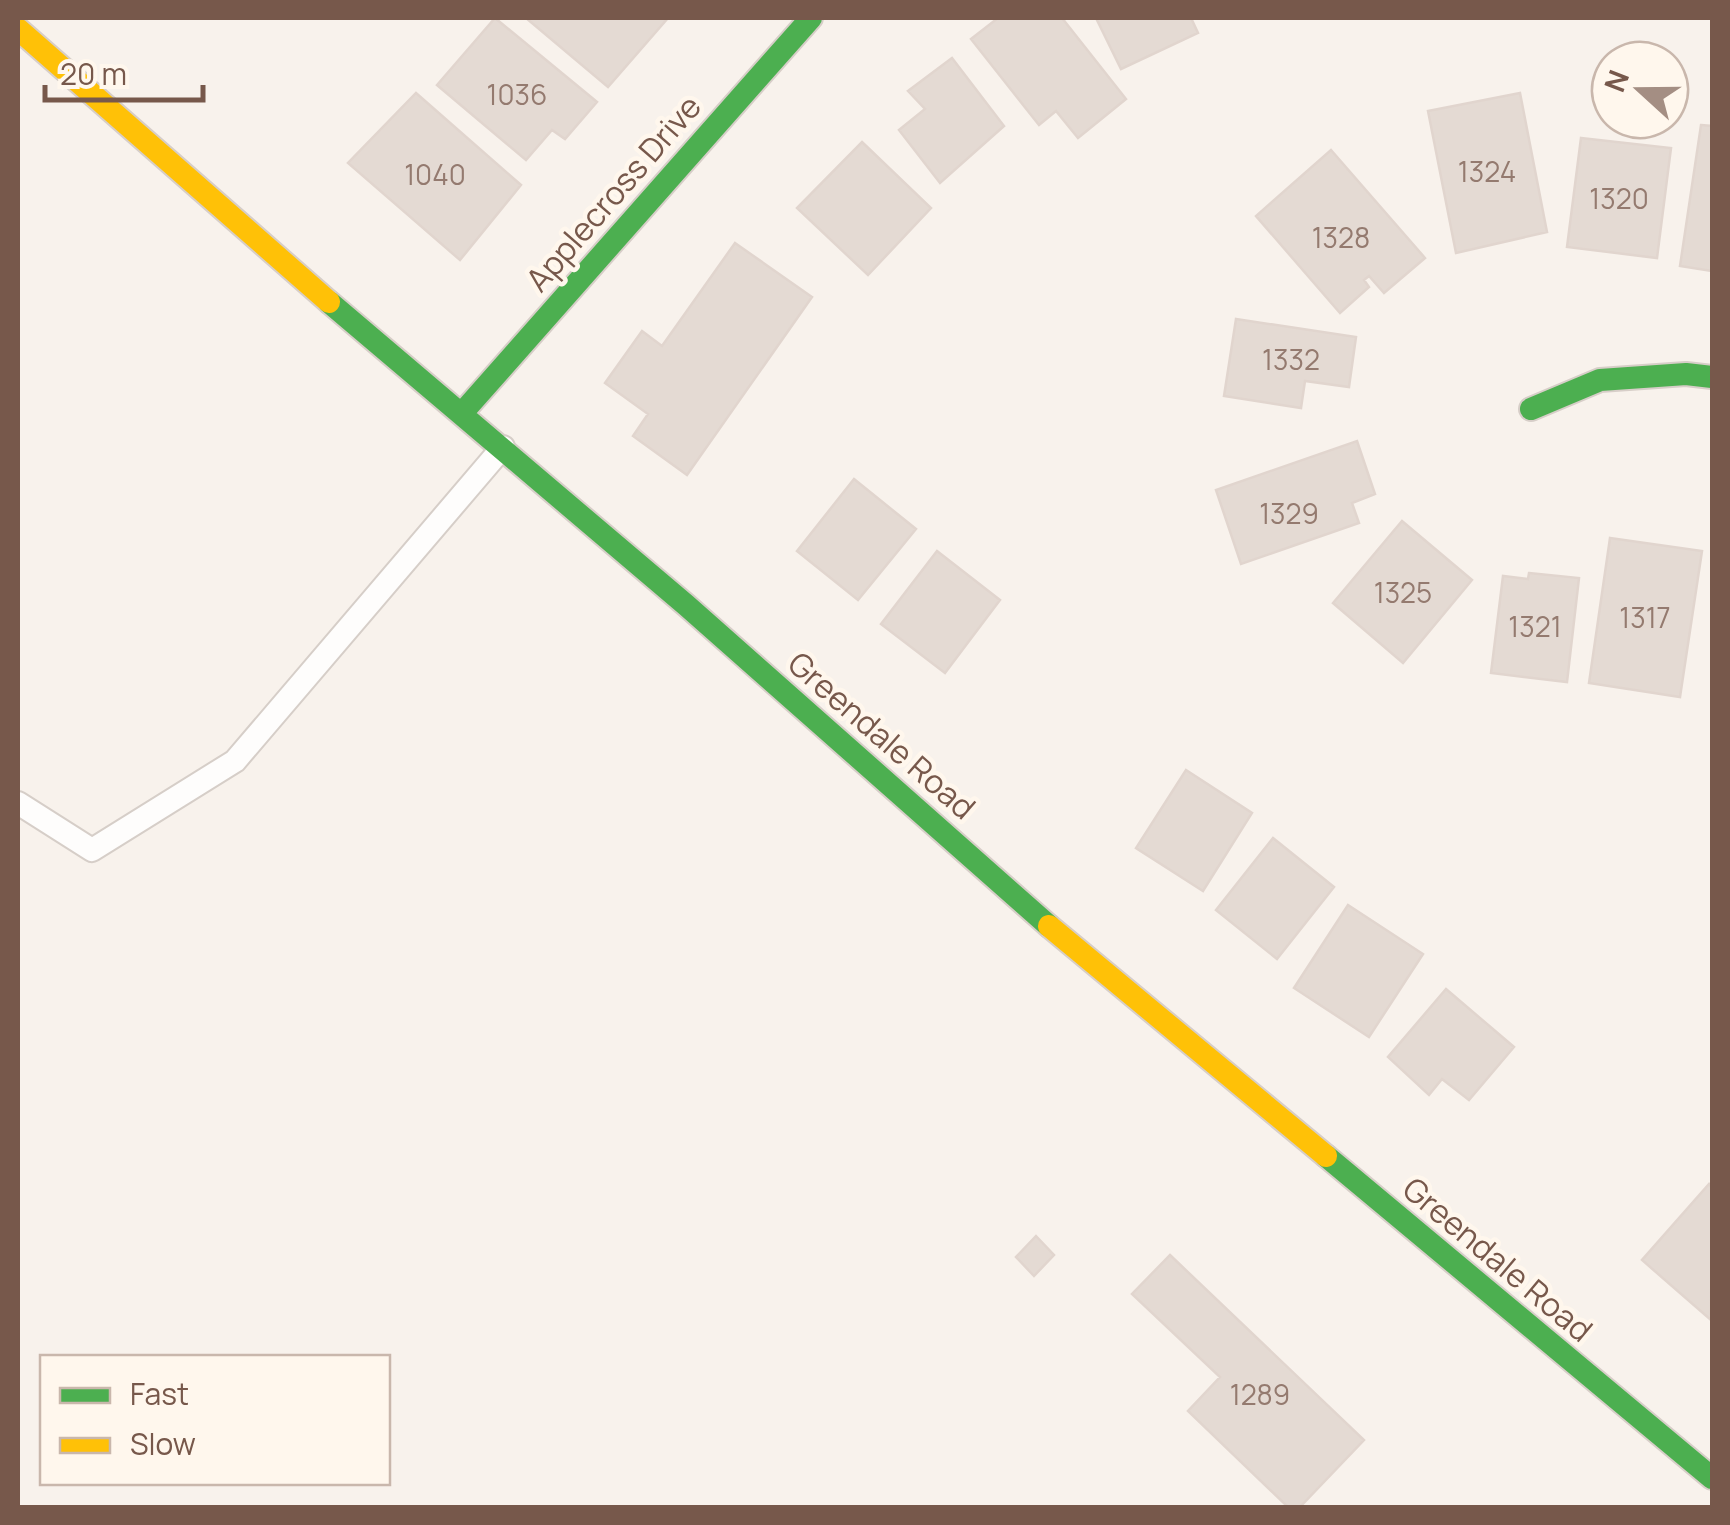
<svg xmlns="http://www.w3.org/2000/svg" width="1730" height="1525" viewBox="0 0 1730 1525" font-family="Manrope,sans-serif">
<rect width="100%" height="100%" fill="#f8f2ec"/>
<path fill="#e4dad3" stroke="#e1d5ce" stroke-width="2.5" d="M495 18 597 102 565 139 552 130 526 160 437 85Z
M526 18H668L608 87Z
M998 18H1062L1126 99 1078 138 1056 111 1039 125 971 39Z
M1096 18H1191L1198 33 1121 69Z
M952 58 1004 126 940 183 899 130 925 109 908 91Z
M416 93 521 185 460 260 348 163Z
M1520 93 1547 232 1456 253 1428 111Z
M1701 125 1712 126V271L1680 266Z
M1581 138 1671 148 1657 258 1567 247Z
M862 142 931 208 868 275 797 208Z
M1331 150 1425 258 1384 293 1369 276 1364 280 1369 287 1340 313 1256 216Z
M735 243 812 297 687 475 633 436 648 414 605 383 642 331 662 346Z
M1236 319 1356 337 1349 387 1305 381 1301 408 1224 396Z
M1357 441 1375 494 1352 503 1359 523 1241 564 1216 490Z
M854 479 916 529 858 600 797 551Z
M1402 521 1472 580 1403 663 1333 603Z
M1610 538 1702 551 1680 697 1589 683Z
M937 551 1000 600 945 673 881 624Z
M1529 573 1579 578 1567 682 1491 673 1503 576 1528 579Z
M1186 770 1252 813 1203 891 1136 848Z
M1273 838 1334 887 1277 959 1216 910Z
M1348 905 1423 954 1369 1037 1294 988Z
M1446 989 1514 1047 1469 1100 1442 1079 1429 1095 1388 1057Z
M1709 1184 1712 1188 1711 1320 1642 1260Z
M1036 1236 1054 1255 1034 1276 1016 1257Z
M1170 1255 1364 1440 1299 1508H1289L1188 1411 1220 1377 1132 1294Z"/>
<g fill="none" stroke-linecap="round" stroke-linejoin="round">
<defs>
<path id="lane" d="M18 803 92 850 235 761 503 447"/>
<path id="fast" d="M329 302 686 605 1049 926
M1531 409 1600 380 1686 374 1712 377
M463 412 811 18
M1326 1156 1712 1478"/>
<path id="slow" d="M18 29 329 302
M1049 926 1326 1156"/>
</defs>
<use href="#lane" stroke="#d6cec8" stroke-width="26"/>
<use href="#fast" stroke="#d7cec8" stroke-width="26"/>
<use href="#slow" stroke="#d7cec8" stroke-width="26"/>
<use href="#lane" stroke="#fefdfc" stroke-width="22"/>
<use href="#fast" stroke="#4caf50" stroke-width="22"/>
<use href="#slow" stroke="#ffc107" stroke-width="22"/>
</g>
<g text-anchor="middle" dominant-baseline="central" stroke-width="9" stroke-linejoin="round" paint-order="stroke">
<g font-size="28" fill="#947a6f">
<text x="517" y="94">1036</text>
<text x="1487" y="171">1324</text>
<text x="435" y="174">1040</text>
<text x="1619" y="198">1320</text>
<text x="1341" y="237">1328</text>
<text x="1291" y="359">1332</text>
<text x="1289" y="513">1329</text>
<text x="1403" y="592">1325</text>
<text x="1645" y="617">1317</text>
<text x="1535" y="626">1321</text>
<text x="1260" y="1394">1289</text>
</g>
<g font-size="32" fill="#77584b" stroke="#fff7ed">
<text transform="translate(613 193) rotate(-49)">Applecross Drive</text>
<text transform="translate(882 735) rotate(41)">Greendale Road</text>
<text transform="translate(1498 1259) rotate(40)">Greendale Road</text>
</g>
</g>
<rect width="1730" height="1525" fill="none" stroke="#77584b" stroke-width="40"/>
<rect x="40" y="1355" width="350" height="130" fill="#fff7ed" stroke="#c9b7ac" stroke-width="2.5"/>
<rect x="60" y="1388" width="50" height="15" fill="#4caf50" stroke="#c9b7ac" stroke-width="2.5"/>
<text x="130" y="1405" font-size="30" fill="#77584b">Fast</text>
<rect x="60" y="1438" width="50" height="15" fill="#ffc107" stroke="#c9b7ac" stroke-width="2.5"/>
<text x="130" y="1455" font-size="30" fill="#77584b">Slow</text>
<g transform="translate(1640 90) rotate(291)"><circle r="48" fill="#fff7ed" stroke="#c9b7ac" stroke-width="2.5"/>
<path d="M0-8L18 38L0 25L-18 38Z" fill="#a48e83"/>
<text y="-15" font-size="28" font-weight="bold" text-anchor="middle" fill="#77584b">N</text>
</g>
<path d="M45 85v15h158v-15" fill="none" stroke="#77584b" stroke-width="5"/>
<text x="60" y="85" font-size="30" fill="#77584b" stroke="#fff7ed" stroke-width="8" paint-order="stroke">20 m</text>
</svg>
